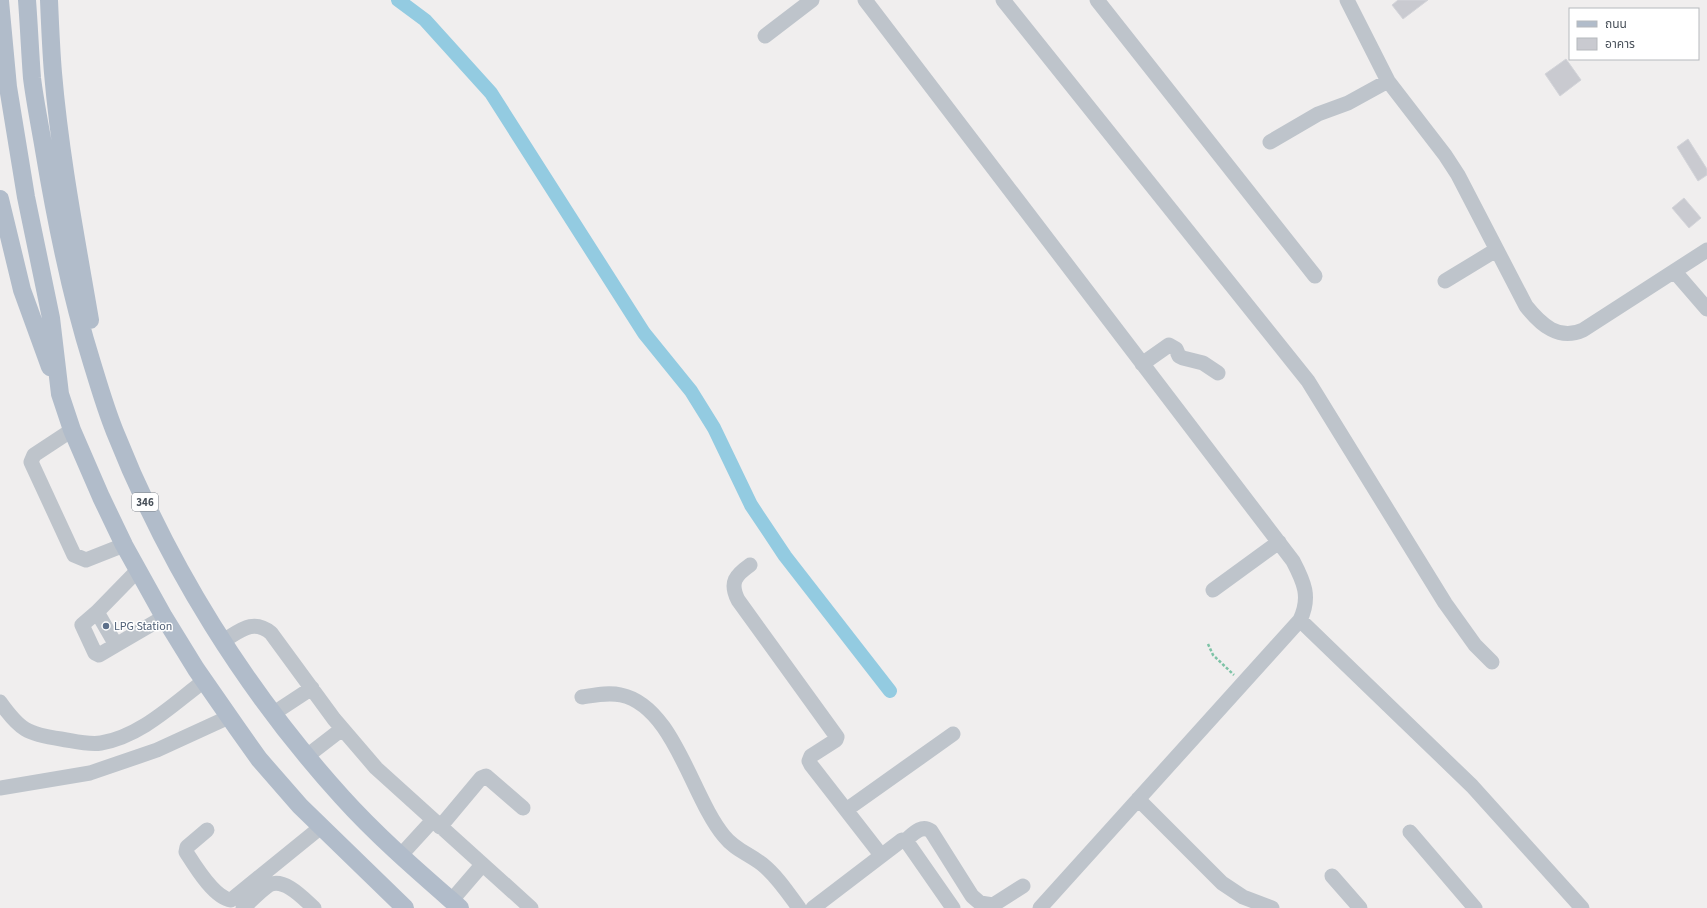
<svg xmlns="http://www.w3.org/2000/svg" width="1707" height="908" viewBox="0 0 1707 908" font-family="'Source Sans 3','Noto Sans Thai',sans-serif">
<rect width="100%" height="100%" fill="#f0eeee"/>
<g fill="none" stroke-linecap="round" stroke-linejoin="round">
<path stroke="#93cbe1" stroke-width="14" d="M398 0 425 20 491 93 644 333 691 391 714 428 751 505 785 556 890 691"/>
</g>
<path fill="#c9cad0" stroke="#d3d4d9" d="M1398 0H1428L1403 19 1392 5Z
M1566 59 1581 80 1560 96 1545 74Z
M1688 139 1707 169V175L1698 181 1677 147Z
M1684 198 1701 218 1689 228 1672 208Z"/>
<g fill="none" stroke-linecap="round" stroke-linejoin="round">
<path stroke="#7dc3a6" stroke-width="2.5" stroke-dasharray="3 2" stroke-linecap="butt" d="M1208 644 1213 655 1234 675"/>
<path stroke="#bec4cb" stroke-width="15" d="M865 0 1293 561C1304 582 1311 597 1300 620L1040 908
M1003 0 1308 381 1445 603 1475 645 1492 662
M1097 0 1315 276
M1347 0 1388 81 1445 155 1458 175 1526 306C1541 325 1559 341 1583 330L1707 250
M765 36 812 0
M1270 142 1318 114 1348 103 1388 81
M1675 272 1707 309
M1445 281 1496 250
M1142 364 1169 345 1176 349 1179 356 1183 358 1203 363 1218 373
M72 430 34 455 31 462 74 555 86 560 124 545
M750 565C736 575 729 582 738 600L837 737 836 740 811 756 809 761 811 765 881 855
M138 570 97 612 116 645 164 617
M1213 590 1279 542
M97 612 82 625 95 653 99 655 116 645
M1300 620 1472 786 1582 908
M223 641C240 631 253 618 271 633L334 719 376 768 531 908
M582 697C595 695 608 692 621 695 674 706 692 798 724 836 734 849 749 854 762 864 777 876 788 893 799 908
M0 702C20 730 27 734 61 739 74 741 88 745 101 743 141 736 172 705 204 681
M274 713 312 688
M307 756 342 729
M0 788 90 773 157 750 229 717
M1138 799 1222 883 1243 897 1272 908
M846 810 953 734
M440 827 481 778 486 776 523 808
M207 830 187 847 186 852C195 866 214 898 231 900L321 827
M1410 832 1475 908
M905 841C913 834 921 824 931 831L972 896 980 903 993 905 1023 886
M401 855 433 820
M1332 876 1360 908
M451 901 482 865
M243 908C251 901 260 891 269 885 284 877 304 899 314 908
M813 908 902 840 907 842 953 908"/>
<path stroke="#b1bcca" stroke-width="18" d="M27 0C29 26 30 52 32 78 35 102 40 126 44 150 56 222 70 293 92 363 99 386 106 410 115 432 168 566 246 691 342 797 378 837 420 873 460 908
M49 0C50 24 51 49 53 73 60 156 76 238 90 320
M0 1 8 87 26 197 51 318 60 394 72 430 101 497 124 545 164 617 196 669 237 728 259 759 300 806 405 908
M0 199 22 290 50 367"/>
</g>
<circle fill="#5c6f8a" stroke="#fff" stroke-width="1.5" cx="106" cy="626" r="4"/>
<g text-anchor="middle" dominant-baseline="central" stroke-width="3" stroke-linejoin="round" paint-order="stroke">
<rect fill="#fff" stroke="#7f848b" stroke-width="1" x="132" y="493" width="26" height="18" rx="3"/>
<g font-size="11" font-weight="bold" fill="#485059">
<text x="145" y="502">346</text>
</g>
<g font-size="12" fill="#4e5e75" stroke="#fff" text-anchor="start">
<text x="114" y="626">LPG Station</text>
</g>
</g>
<rect x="1569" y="8" width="130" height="52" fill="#ffffff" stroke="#b6b9bd"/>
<rect x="1577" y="21" width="20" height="6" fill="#b1bcca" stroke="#b6b9bd"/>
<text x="1605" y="28" font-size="12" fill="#485059">ถนน</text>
<rect x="1577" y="38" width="20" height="12" fill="#c9cad0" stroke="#b6b9bd"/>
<text x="1605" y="48" font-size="12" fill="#485059">อาคาร</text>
</svg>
